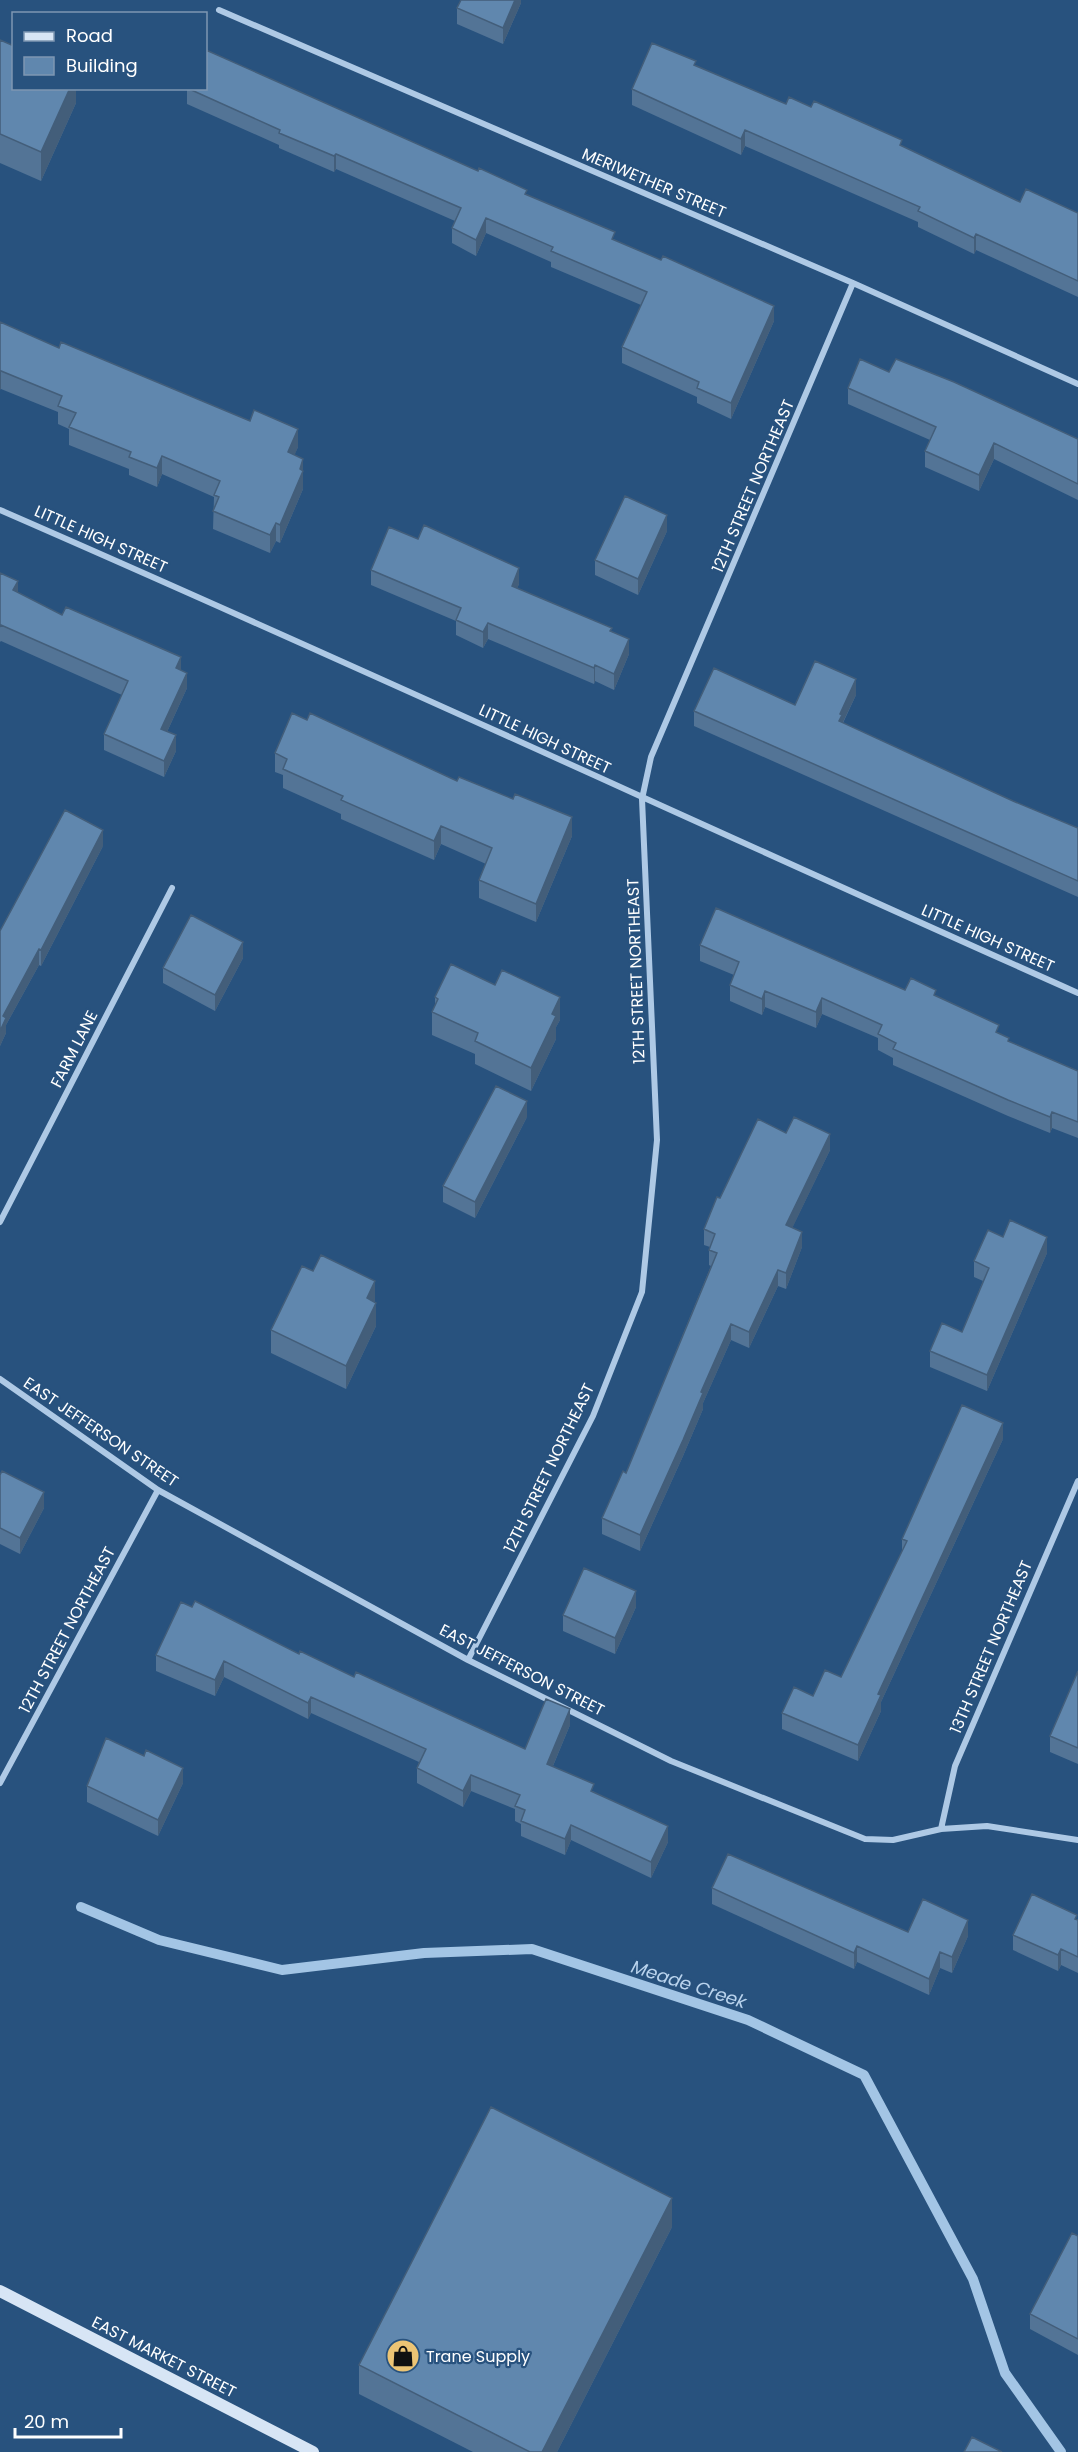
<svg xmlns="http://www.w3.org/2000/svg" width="1078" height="2452" viewBox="0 0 1078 2452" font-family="Poppins,sans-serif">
<rect width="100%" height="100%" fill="#28527e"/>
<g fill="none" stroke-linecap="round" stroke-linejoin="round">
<path stroke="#a3c5e5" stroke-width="10" d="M81 1907 159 1940 282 1970 424 1953 532 1949 748 2020 864 2075 973 2279 1005 2373 1061 2452"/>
<path stroke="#aec9e5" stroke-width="6" d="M219 10 853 283 1078 384
M0 510C361 667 718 833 1078 993
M0 1222 172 888
M0 1379 158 1490 468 1660 671 1761 865 1839 893 1840 941 1829 987 1826 1078 1840
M468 1660 593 1416 642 1292 657 1140 642 799 651 757 853 283
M0 1783 158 1490
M941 1829 955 1766 1078 1481"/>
<path stroke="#d7e5f5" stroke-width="12" d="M0 2291 313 2452"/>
</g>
<path fill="#537496" d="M521 0V3L503 44 457 24V8Z
M0 40 76 88V103L41 181 0 163Z
M696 66 786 104 902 146 1020 202 1078 213V297L976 250 974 254 918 227V222L745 146 741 155 632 105V89Z
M187 88 527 195 774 321 731 419 697 403V397L622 363V347L641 305 551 267V262L486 233 476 256 452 243V228L455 221 336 169 334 172 279 148V145L187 104Z
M0 322 59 348 298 447 294 455 303 459V489L280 543 276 541 270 553 213 529 214 497 162 474 157 487 129 475V469L69 445V429L58 424V412L1 389Z
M889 372 1078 439V500L994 459 979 491 925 467V451L930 440 848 404V388Z
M667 531 638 595 595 575V560Z
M371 570 519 584 517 588 612 632 629 654 614 690 595 681 594 684 488 639 483 648 456 635V621L371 585Z
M0 573 18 593 62 615 181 670 187 688 167 732 176 751 164 777 104 750V734L122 695 1 641 0 642Z
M856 695 843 723 1013 801 1078 828V897L694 726V711L795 705Z
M275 753 572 836 536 922 479 898V880L486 864 441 844 434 860 341 819V814L283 788V775L275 772Z
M103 846 41 966 39 965 6 1025V1033L0 1046V931Z
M700 945 936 996 999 1034 1009 1042 1078 1071V1138L1052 1128 1050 1133 1008 1116 893 1065V1058L878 1050V1038L822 1014 816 1028 765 1007 762 1015 730 1001V985L734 975 700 961Z
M243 958 215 1011 163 983V968Z
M495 985 560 1020 556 1027V1039L531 1091 475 1064V1054L432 1035V1012L435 1006V997Z
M527 1117 475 1218 443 1202V1186Z
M786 1133 830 1150 792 1228 802 1247 786 1289 778 1286 749 1348 731 1340 703 1403V1409L683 1456 640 1551 602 1534V1518L626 1473 711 1266 709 1265V1250L710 1247 704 1245V1229L720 1198Z
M1003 1237 1047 1253 987 1391 930 1367V1351L962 1332 983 1281 974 1277V1261Z
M375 1303 376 1326 346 1389 271 1353V1330Z
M1003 1439 881 1702V1711L858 1761 782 1729V1713L813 1696 841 1677 902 1552V1539Z
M0 1475 44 1508 20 1554 0 1544Z
M636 1607 615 1654 563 1631V1615Z
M299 1654 525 1749 570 1725 553 1766 594 1792 668 1842 651 1878 571 1840 565 1855 521 1836V1824L515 1821V1809L471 1791 463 1807 417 1783V1768L419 1762 311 1713 308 1719 224 1677 215 1696 156 1671V1655Z
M1078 1671V1764L1050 1752V1736Z
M183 1783 158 1836 87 1802V1786Z
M712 1888 908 1932 968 1936 952 1973 940 1968 929 1995 857 1962 854 1969 712 1904Z
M1077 1919 1078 1920V1973L1061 1965 1058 1971 1013 1950V1935Z
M672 2227 557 2452H473L359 2394V2365Z
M1078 2236V2355L1030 2329V2314Z"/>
<path fill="#435e7a" d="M515 0H521V3L503 44V28Z
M70 88H76V103L41 181V152Z
M745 130V146L741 155V139Z
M336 154V169L334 172V156Z
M486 218V233L476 256V240Z
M976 234V250L974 254V238Z
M774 306V321L731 419V403Z
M1 371V389L0 390V372Z
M298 429V447L288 471V452Z
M994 443V459L979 491V475Z
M162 456V474L157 487V468Z
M303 459V489L280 543V525Z
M667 515V531L638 595V579Z
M276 523V541L270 553V535Z
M519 568V584L512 602V586Z
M18 581V597L13 590Z
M488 623V639L483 648V632Z
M629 639V654L614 690V674Z
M181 657V673L176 668Z
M595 665V681L594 684V668Z
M187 673V688L161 745V729Z
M856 679V695L842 724 839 737 840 714Z
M176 735V751L164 777V761Z
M572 817V836L536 922V904Z
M441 826V844L434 860V841Z
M103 830V846L41 966V950Z
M243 942V958L215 1011V995Z
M39 949V965L6 1025V1033L0 1046V1031L3 1016Z
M765 991V1007L762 1015V999Z
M560 997V1020L556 1027V1039L531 1091V1068L552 1014Z
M822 998V1014L816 1028V1012Z
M527 1101V1117L475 1218V1202Z
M1052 1112V1128L1050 1133V1117Z
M830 1134V1150L786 1241V1225Z
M802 1232V1247L786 1289V1273Z
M1047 1237V1253L987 1391V1375Z
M778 1270V1286L749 1348V1332Z
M375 1281V1304L367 1298Z
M376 1303V1326L346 1389V1366Z
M731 1324V1340L703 1403V1409L683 1456 640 1551V1535L701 1392Z
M1003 1423V1439L881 1702V1711L858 1761V1745L878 1694Z
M44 1492V1508L20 1554V1538Z
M636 1591V1607L615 1654V1638Z
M224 1661V1677L215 1696V1680Z
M311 1697V1713L308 1719V1703Z
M570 1709V1725L547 1780V1764Z
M183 1768V1783L158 1836V1820Z
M471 1775V1791L463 1807V1791Z
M571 1825V1840L565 1855V1839Z
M668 1826V1842L651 1878V1862Z
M968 1920V1936L952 1973V1957Z
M857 1946V1962L854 1969V1953Z
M1061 1949V1965L1058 1971V1955Z
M940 1952V1968L929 1995V1979Z
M672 2198V2227L557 2452H542Z"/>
<path fill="#6087ae" stroke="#435e7a" stroke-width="1.5" d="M461 0H515L503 28 457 8Z
M0 40 14 46V88H70L41 152 0 134Z
M652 43 696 61 694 65 786 104 789 97 811 107 814 101 902 140 900 145 1020 202 1026 189 1078 213V281L976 234 974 238 918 211 920 207 745 130 741 139 632 89Z
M206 50 478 171 479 168 527 190 525 194 615 232 612 239 661 260 663 256 774 306 731 403 697 388 699 382 622 347 647 292 551 251 553 247 486 218 476 240 452 228 461 208 336 154 334 156 279 133 280 130 187 88H206Z
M0 322 59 348 61 342 250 421 254 410 298 429 288 452 303 459 300 469 303 471 280 525 276 523 270 535 213 511 219 497 214 495 220 481 162 456 157 468 129 457 131 452 69 427 76 413 58 406 62 396 1 371 0 372Z
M860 359 889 372 896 359 954 382 1078 439V484L994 443 979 475 925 451 936 427 848 388Z
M625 496 667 515 638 579 595 560Z
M424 525 519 568 512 586 612 628 610 631 629 639 614 674 595 665 594 668 488 623 483 632 456 620 461 608 371 570 389 527 418 539Z
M0 573 18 581 13 590 62 615 66 607 181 657 176 668 187 673 161 729 176 735 164 761 104 734 128 681 1 625 0 627Z
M815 661 856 679 840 714 842 715 839 721 1013 801 1078 828V881L694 711 714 668 795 705Z
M292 713 307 720 310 713 457 781 459 777 513 799 515 794 572 817 536 904 479 880 492 848 441 826 434 841 341 800 343 796 283 769 287 759 275 753Z
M65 810 103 830 41 950 39 949 3 1016 6 1018 0 1031V931Z
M716 908 905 990 911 978 936 990 934 995 999 1025 996 1032 1009 1038 1008 1041 1078 1071V1122L1052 1112 1050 1117 1008 1100 893 1049 896 1043 878 1034 882 1025 822 998 816 1012 765 991 762 999 730 985 739 962 700 945Z
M191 915 243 942 215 995 163 968Z
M451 964 495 985 502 970 560 997 552 1014 556 1016 531 1068 475 1041 478 1033 432 1012 438 999 435 997Z
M496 1086 527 1101 475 1202 443 1186Z
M794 1117 830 1134 786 1225 802 1232 786 1273 778 1270 749 1332 731 1324 701 1392 703 1393 683 1440 640 1535 602 1518 623 1471 626 1473 717 1253 709 1250 715 1234 704 1229 717 1197 720 1198 758 1119 786 1133Z
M1010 1220 1047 1237 987 1375 930 1351 942 1323 962 1332 989 1268 974 1261 988 1230 1003 1237Z
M321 1255 375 1281 367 1298 376 1303 346 1366 271 1330 302 1266 313 1271Z
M962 1405 1003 1423 878 1694 881 1695 858 1745 782 1713 794 1687 813 1696 825 1670 841 1677 907 1541 902 1539Z
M2 1471 44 1492 20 1538 0 1528V1475Z
M584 1568 636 1591 615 1638 563 1615Z
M195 1601 299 1654 300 1651 354 1677 356 1672 525 1749 546 1699 570 1709 547 1764 594 1784 591 1791 668 1826 651 1862 571 1825 565 1839 521 1821 525 1810 515 1806 520 1795 471 1775 463 1791 417 1768 426 1749 311 1697 308 1703 224 1661 215 1680 156 1655 181 1602 192 1607Z
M1078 1671V1748L1050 1736Z
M106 1738 144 1756 146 1750 183 1768 158 1820 87 1786Z
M728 1854 908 1932 923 1899 968 1920 952 1957 940 1952 929 1979 857 1946 854 1953 712 1888Z
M1032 1894 1077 1915 1075 1919 1078 1920V1957L1061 1949 1058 1955 1013 1935Z
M491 2107 672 2198 542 2452H530L359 2365Z
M1072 2233 1078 2236V2339L1030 2314Z
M972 2437 1002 2452H964Z"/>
<defs>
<symbol id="shop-disc" viewBox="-11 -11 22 22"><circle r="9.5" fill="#ecc474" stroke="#28527e"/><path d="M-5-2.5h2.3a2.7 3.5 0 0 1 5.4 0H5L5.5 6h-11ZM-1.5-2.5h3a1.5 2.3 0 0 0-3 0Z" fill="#111"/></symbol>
</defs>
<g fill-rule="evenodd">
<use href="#shop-disc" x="384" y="2337" width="38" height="38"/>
</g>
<g text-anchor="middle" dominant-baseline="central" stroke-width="4.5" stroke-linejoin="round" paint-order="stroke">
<g font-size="16" fill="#fff" stroke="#28527e">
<text transform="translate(654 183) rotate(23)">MERIWETHER STREET</text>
<text transform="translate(753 486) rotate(-67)">12TH STREET NORTHEAST</text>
<text transform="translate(101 539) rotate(24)">LITTLE HIGH STREET</text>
<text transform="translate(545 739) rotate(25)">LITTLE HIGH STREET</text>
<text transform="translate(988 938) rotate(24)">LITTLE HIGH STREET</text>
<text transform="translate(636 971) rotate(-92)">12TH STREET NORTHEAST</text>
<text transform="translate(74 1049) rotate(-63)">FARM LANE</text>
<text transform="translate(101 1432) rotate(34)">EAST JEFFERSON STREET</text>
<text transform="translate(549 1468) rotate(-64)">12TH STREET NORTHEAST</text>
<text transform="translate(67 1630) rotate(-62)">12TH STREET NORTHEAST</text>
<text transform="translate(991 1647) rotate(-67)">13TH STREET NORTHEAST</text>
<text transform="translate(522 1670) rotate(27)">EAST JEFFERSON STREET</text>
<text transform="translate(164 2357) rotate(27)">EAST MARKET STREET</text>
</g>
<g font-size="16" fill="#fff" stroke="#28527e" text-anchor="start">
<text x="426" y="2356">Trane Supply</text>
</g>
<g font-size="18" font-style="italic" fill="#b9d3ed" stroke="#28527e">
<text transform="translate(689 1984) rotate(18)">Meade Creek</text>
</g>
</g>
<rect x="12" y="12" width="195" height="78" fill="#28527e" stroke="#7e97b2" stroke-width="1.5"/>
<rect x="24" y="32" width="30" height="9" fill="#d7e5f5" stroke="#7e97b2" stroke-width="1.5"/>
<text x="66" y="42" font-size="18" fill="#ffffff">Road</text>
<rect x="24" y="57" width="30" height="18" fill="#6087ae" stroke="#7e97b2" stroke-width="1.5"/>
<text x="66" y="72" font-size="18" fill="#ffffff">Building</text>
<path d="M15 2428v9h106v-9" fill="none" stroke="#ffffff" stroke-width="3"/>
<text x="24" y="2428" font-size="18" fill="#ffffff" stroke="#28527e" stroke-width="4.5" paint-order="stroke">20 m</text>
</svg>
